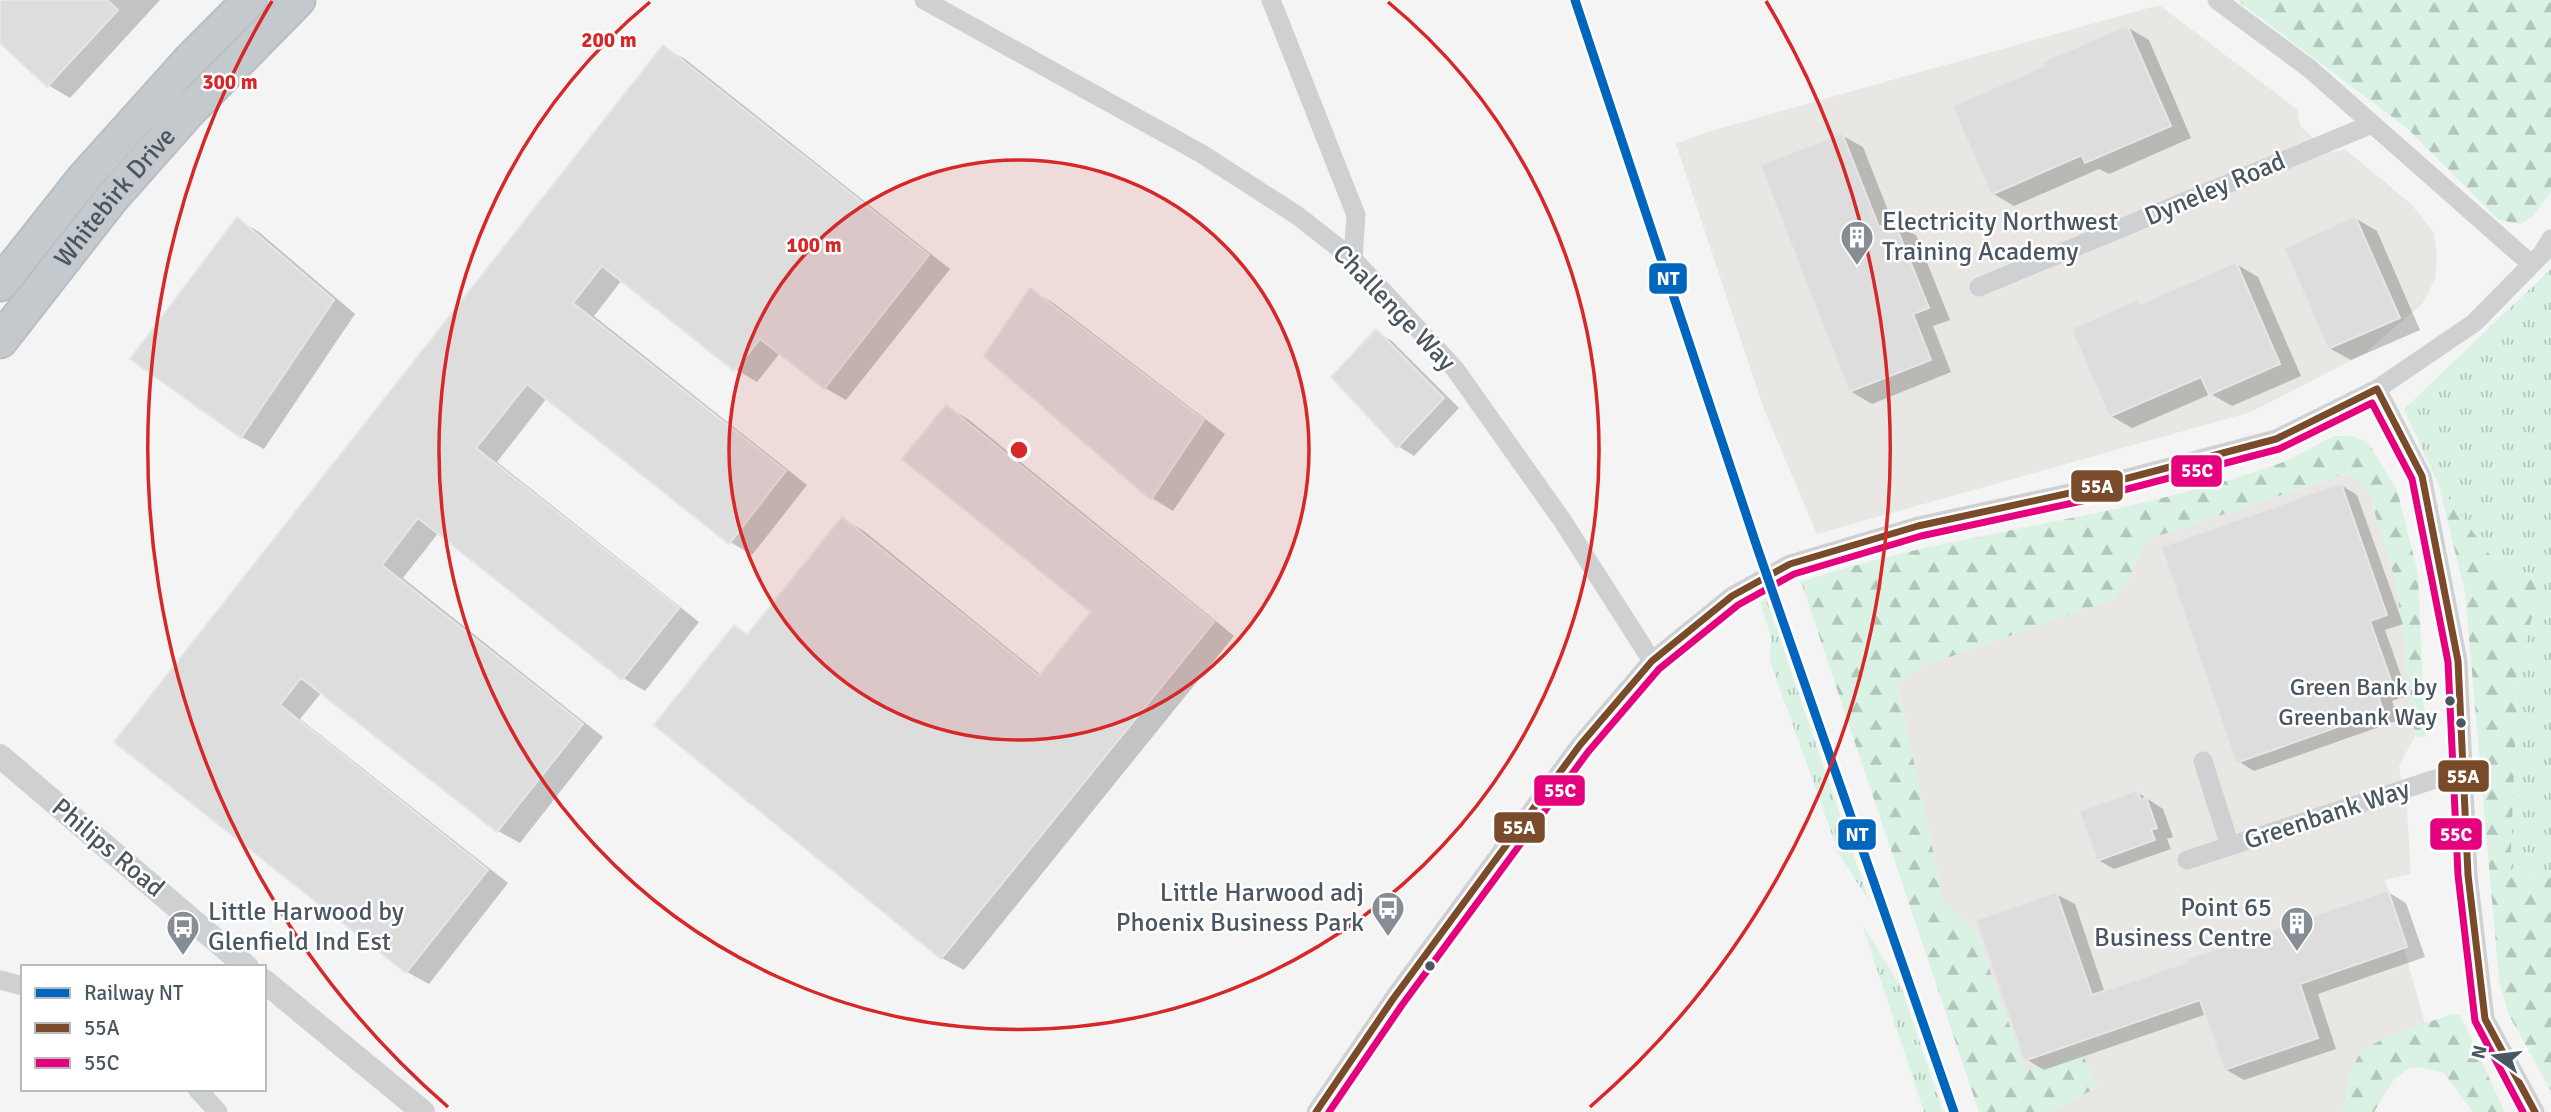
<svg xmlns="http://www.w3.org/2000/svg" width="2551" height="1112" viewBox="0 0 2551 1112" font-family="Signika,sans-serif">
<defs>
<pattern id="grass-tufts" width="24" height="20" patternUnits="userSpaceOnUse" patternTransform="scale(1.75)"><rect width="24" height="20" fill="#d9f2e3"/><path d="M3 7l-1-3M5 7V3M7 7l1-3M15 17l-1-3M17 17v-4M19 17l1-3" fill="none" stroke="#b2c7bb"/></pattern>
<pattern id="forest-firs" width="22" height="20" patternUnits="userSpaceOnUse" patternTransform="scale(1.75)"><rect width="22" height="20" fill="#d9f2e3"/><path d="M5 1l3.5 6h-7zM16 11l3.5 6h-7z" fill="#b2c7bb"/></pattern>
</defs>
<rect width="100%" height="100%" fill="#f4f4f4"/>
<path fill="#e8e7e3" d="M2159 5 2297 109 2300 126 2330 153 2345 149 2411 204 2434 233 2437 254 2435 279 2423 303 2364 354 2251 412 1817 534 1765 412 1676 144 1707 132Z
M2351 475 2359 480 2369 494 2396 582 2415 736 2399 766 2407 811 2411 874 2385 880 2425 1024 2362 1051 2353 1068 2342 1112H2049L2098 1087 2091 1072 2032 1092 1976 931 1944 903 1897 684 1918 668 2126 586 2143 546 2152 538 2339 476Z"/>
<path fill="url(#grass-tufts)" d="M2551 269V878L2510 877 2518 668 2541 582 2502 571 2439 486 2404 409Z
M1766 598 1870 903 1839 854 1770 661 1771 637 1760 603Z
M1862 924 1902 989 1943 1112H1924Z"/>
<path fill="url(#forest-firs)" d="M2237 0H2551V191L2533 216 2521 224 2499 220 2408 129Z
M2334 436H2351L2367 441 2397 490 2418 573 2425 737 2415 736 2396 582 2369 494 2359 480 2351 475 2338 476 2152 538 2143 546 2126 586 2112 600 1918 668 1897 684 1944 902 1976 931 2025 1069 2049 1066 2082 1053 2098 1087 2049 1112H1979L1801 582C1954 531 2119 520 2272 466 2293 459 2314 446 2334 436Z
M2439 486 2502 571 2542 581 2518 668 2510 877 2551 878V1091L2509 1015 2499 980 2465 592Z
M2452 1014 2460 1015 2505 1112H2473L2444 1073 2419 1067 2409 1068 2393 1081 2374 1112H2342C2346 1093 2349 1070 2360 1054 2370 1040 2433 1021 2452 1014Z"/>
<path fill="#0003" d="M0 0H160L70 98 48 85 0 40Z
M2127 27 2149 40 2191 138 2109 174 2099 169 2014 206 1992 193 2046 67Z
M663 47 685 59 950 269 846 400 825 388 780 353 757 382 735 369 622 280 594 316 807 485 752 555 730 542 547 398 497 462 699 622 645 691 623 678 439 532 403 578 603 737 520 843 498 831 322 692 300 719 508 883 429 984 407 972 116 742Z
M1841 135 1863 147 1893 223 1916 235 1950 320 1933 326 1951 372 1872 404 1850 391Z
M2355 218 2377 231 2420 330 2351 360 2329 348Z
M237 219 259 232 355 314 264 449 242 437 132 359Z
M2236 264 2258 277 2301 376 2232 406 2211 394 2132 428 2111 416 2138 301 2144 304Z
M1031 290 1052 302 1225 434 1173 511 1152 498Z
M1376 332 1392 341 1459 408 1414 456 1398 446Z
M946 407 968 419 1234 636 964 970 942 958 656 725 735 627 749 635 843 519 864 531 1042 676 1094 612Z
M2341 485 2357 495 2403 624 2385 630 2408 695 2392 701 2399 720 2254 771 2238 761Z
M2137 792 2163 809 2173 837 2167 839 2171 849 2114 869 2098 860Z
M2388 892 2406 903 2425 957 2318 994 2336 1049 2244 1080 2225 1069 2207 1014 2044 1070 2026 1059 2056 894 2075 904 2105 993Z"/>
<path fill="#ddddde" stroke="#e5e6e7" stroke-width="2" d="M0 0H107L118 10 47 87 0 43Z
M2127 25 2171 126 2085 163 2082 155 1991 195 1952 106 2044 66 2042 62Z
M663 45 929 255 824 389 760 339 734 371 602 266 573 303 786 471 729 544 527 384 476 448 679 608 622 680 418 518 382 565 583 724 497 832 301 678 280 705 488 870 406 973 114 742Z
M1842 133 1879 227 1894 221 1929 308 1913 314 1931 360 1849 392 1760 165Z
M2355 216 2400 318 2328 349 2284 248Z
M237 217 334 300 241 438 130 359Z
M2236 262 2280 364 2209 395 2201 377 2109 417 2071 329 2138 299 2140 304Z
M1030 288 1204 420 1151 500 984 356Z
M1376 329 1444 398 1397 448 1331 377Z
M946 405 1214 622 941 959 654 725 734 625 747 635 842 517 1039 676 1091 612 902 459Z
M2341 483 2387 615 2370 621 2393 686 2377 692 2383 711 2236 763 2161 547Z
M2137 790 2141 800 2146 797 2157 828 2151 830 2155 840 2097 861 2079 811Z
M2388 890 2407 947 2300 984 2318 1038 2224 1070 2200 1000 2024 1061 1976 920 2056 892 2092 995 2187 962 2186 959Z"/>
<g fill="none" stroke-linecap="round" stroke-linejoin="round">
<defs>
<g id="trunk">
<path d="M0 284 84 178 190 60 250 0"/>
<path id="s1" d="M0 341 111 199 188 112 298 0"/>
</g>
</defs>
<use href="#trunk" stroke="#b9bec3" stroke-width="37"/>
<path stroke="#ced0d2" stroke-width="19" d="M924 0 1202 154 1298 216 1353 259 1455 369 1562 520 1652 661
M1271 0 1356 215 1353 259
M2217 0 2310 69 2531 264
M1979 287 2372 124
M2377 389 2422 476 2458 661 2468 875 2485 1019 2535 1112
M2203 761 2230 846
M2187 860 2463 770
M0 980 23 986
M197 1089 218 1112
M1316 1112 1393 999 1580 745 1652 661 1732 596 1790 564 1918 526 2079 491 2276 439 2377 389 2474 323 2542 254 2551 239"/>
<path stroke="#ced0d2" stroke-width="24" d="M0 756 247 967
M264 981 423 1112"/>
<use href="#trunk" stroke="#c4c9cd" stroke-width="33"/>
<defs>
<path id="bus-1" d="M1316 1112 1393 999 1580 745 1652 661 1732 596 1790 564 1918 526 2079 491 2276 439 2377 389 2422 476 2458 661 2468 875 2485 1019 2535 1112"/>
<path id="bus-2" d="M1329 1112 1402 1005 1588 752 1659 669 1738 605 1794 574 1921 536 2082 501 2279 449 2372 403 2412 479 2448 662 2458 875 2475 1021 2523 1112"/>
</defs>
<use href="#bus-1" stroke="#fff" stroke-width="12"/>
<use href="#bus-2" stroke="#fff" stroke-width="12"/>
<use href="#bus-1" stroke="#7a4b2a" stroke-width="7"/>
<use href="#bus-2" stroke="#e5007d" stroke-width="7"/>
<defs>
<path id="rail-1" d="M1575 0 1758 550 1954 1112"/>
</defs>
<use href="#rail-1" stroke="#fff" stroke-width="14"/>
<use href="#rail-1" stroke="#0065bd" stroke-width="9"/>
</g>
<circle cx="1019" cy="450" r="290" fill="#d62828" fill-opacity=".12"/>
<g fill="none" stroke="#d62828" stroke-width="3.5">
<circle cx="1019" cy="450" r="290"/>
<path d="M1388 2A580 580 0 1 1 650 2"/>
<path d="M448 1107A871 871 0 0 1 272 1M1766 1A871 871 0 0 1 1590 1107"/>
</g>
<defs>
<symbol id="building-pin" viewBox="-11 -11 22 30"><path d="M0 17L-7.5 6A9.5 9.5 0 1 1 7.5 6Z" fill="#868d94" stroke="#fff"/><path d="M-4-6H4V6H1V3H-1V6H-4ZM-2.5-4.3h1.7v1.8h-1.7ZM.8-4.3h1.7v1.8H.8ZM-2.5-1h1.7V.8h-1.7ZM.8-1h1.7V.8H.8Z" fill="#fff"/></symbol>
<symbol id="bus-pin" viewBox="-11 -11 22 30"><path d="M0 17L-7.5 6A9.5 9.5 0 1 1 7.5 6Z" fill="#868d94" stroke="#fff"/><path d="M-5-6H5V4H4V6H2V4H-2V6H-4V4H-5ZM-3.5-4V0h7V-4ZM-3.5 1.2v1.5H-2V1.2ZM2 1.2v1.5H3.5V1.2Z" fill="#fff"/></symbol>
</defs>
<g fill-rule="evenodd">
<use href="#building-pin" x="1838" y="218" width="38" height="52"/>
<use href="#bus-pin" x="1369" y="889" width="38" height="52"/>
<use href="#building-pin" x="2278" y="904" width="38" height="52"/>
<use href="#bus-pin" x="164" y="908" width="38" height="52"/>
</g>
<g fill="#4a5661" stroke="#fff" stroke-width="2.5">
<circle cx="2450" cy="701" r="6"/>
<circle cx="2461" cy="723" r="6"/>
<circle cx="1430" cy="966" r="6"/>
</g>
<g text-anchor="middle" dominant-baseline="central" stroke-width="5" stroke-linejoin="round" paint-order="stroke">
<g font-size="24" fill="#4a5661" stroke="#fff" text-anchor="end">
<text x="2437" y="687">Green Bank by<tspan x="2437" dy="30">Greenbank Way</tspan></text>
</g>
<g font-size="26" fill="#4a5661" stroke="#fff">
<text transform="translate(2215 189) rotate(-23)">Dyneley Road</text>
<text stroke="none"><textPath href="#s1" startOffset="184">Whitebirk Drive</textPath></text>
<text transform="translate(1394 308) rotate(46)">Challenge Way</text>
<text transform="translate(2327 815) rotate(-18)">Greenbank Way</text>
<text transform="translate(108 848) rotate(40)">Philips Road</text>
</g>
<g font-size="26" fill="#4a5661" stroke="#fff" text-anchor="start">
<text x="1882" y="222">Electricity Northwest<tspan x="1882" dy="30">Training Academy</tspan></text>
<text x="1364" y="893" text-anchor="end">Little Harwood adj<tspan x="1364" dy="30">Phoenix Business Park</tspan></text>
<text x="2272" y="908" text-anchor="end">Point 65<tspan x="2272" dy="30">Business Centre</tspan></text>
<text x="208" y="912">Little Harwood by<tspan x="208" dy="30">Glenfield Ind Est</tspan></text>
</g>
</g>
<circle cx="1019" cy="450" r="10" fill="#d62828" stroke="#fff" stroke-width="3.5"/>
<g font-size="21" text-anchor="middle" font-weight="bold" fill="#d62828" stroke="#fff" stroke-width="5" stroke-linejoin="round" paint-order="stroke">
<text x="609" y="47">200 m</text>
<text x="230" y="89">300 m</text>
<text x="814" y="252">100 m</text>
</g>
<g stroke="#fff" stroke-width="2.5">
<rect x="1648" y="262" width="40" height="33" rx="7" fill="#0065bd"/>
<rect x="2170" y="454" width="53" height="34" rx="7" fill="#e5007d"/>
<rect x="2070" y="469" width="54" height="34" rx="7" fill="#7a4b2a"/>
<rect x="2437" y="759" width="53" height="34" rx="7" fill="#7a4b2a"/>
<rect x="1533" y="774" width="53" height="33" rx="7" fill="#e5007d"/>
<rect x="1493" y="811" width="53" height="33" rx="7" fill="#7a4b2a"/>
<rect x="2429" y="817" width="54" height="34" rx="7" fill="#e5007d"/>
<rect x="1837" y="818" width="40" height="33" rx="7" fill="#0065bd"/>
</g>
<g font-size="19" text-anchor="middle" font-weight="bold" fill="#fff">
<text x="1668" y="285">NT</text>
<text x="2197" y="477">55C</text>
<text x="2097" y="493">55A</text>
<text x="2463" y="783">55A</text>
<text x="1560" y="797">55C</text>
<text x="1519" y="834">55A</text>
<text x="2456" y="841">55C</text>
<text x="1857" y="841">NT</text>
</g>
<rect x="21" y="965" width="245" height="126" fill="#ffffff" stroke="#b7bbc0" stroke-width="2"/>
<rect x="35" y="988" width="35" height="10" fill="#0065bd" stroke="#b7bbc0" stroke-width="2"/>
<text x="84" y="1000" font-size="21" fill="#4a5661">Railway NT</text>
<rect x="35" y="1023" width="35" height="10" fill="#7a4b2a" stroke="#b7bbc0" stroke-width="2"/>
<text x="84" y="1035" font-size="21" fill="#4a5661">55A</text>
<rect x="35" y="1058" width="35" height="10" fill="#e5007d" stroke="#b7bbc0" stroke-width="2"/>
<text x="84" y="1070" font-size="21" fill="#4a5661">55C</text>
<g transform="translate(2495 1056) rotate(284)" stroke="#ffffff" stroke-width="5" paint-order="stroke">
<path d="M0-5L12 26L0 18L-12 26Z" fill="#4a5661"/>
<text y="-10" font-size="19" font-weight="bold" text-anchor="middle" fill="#4a5661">N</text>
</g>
</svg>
